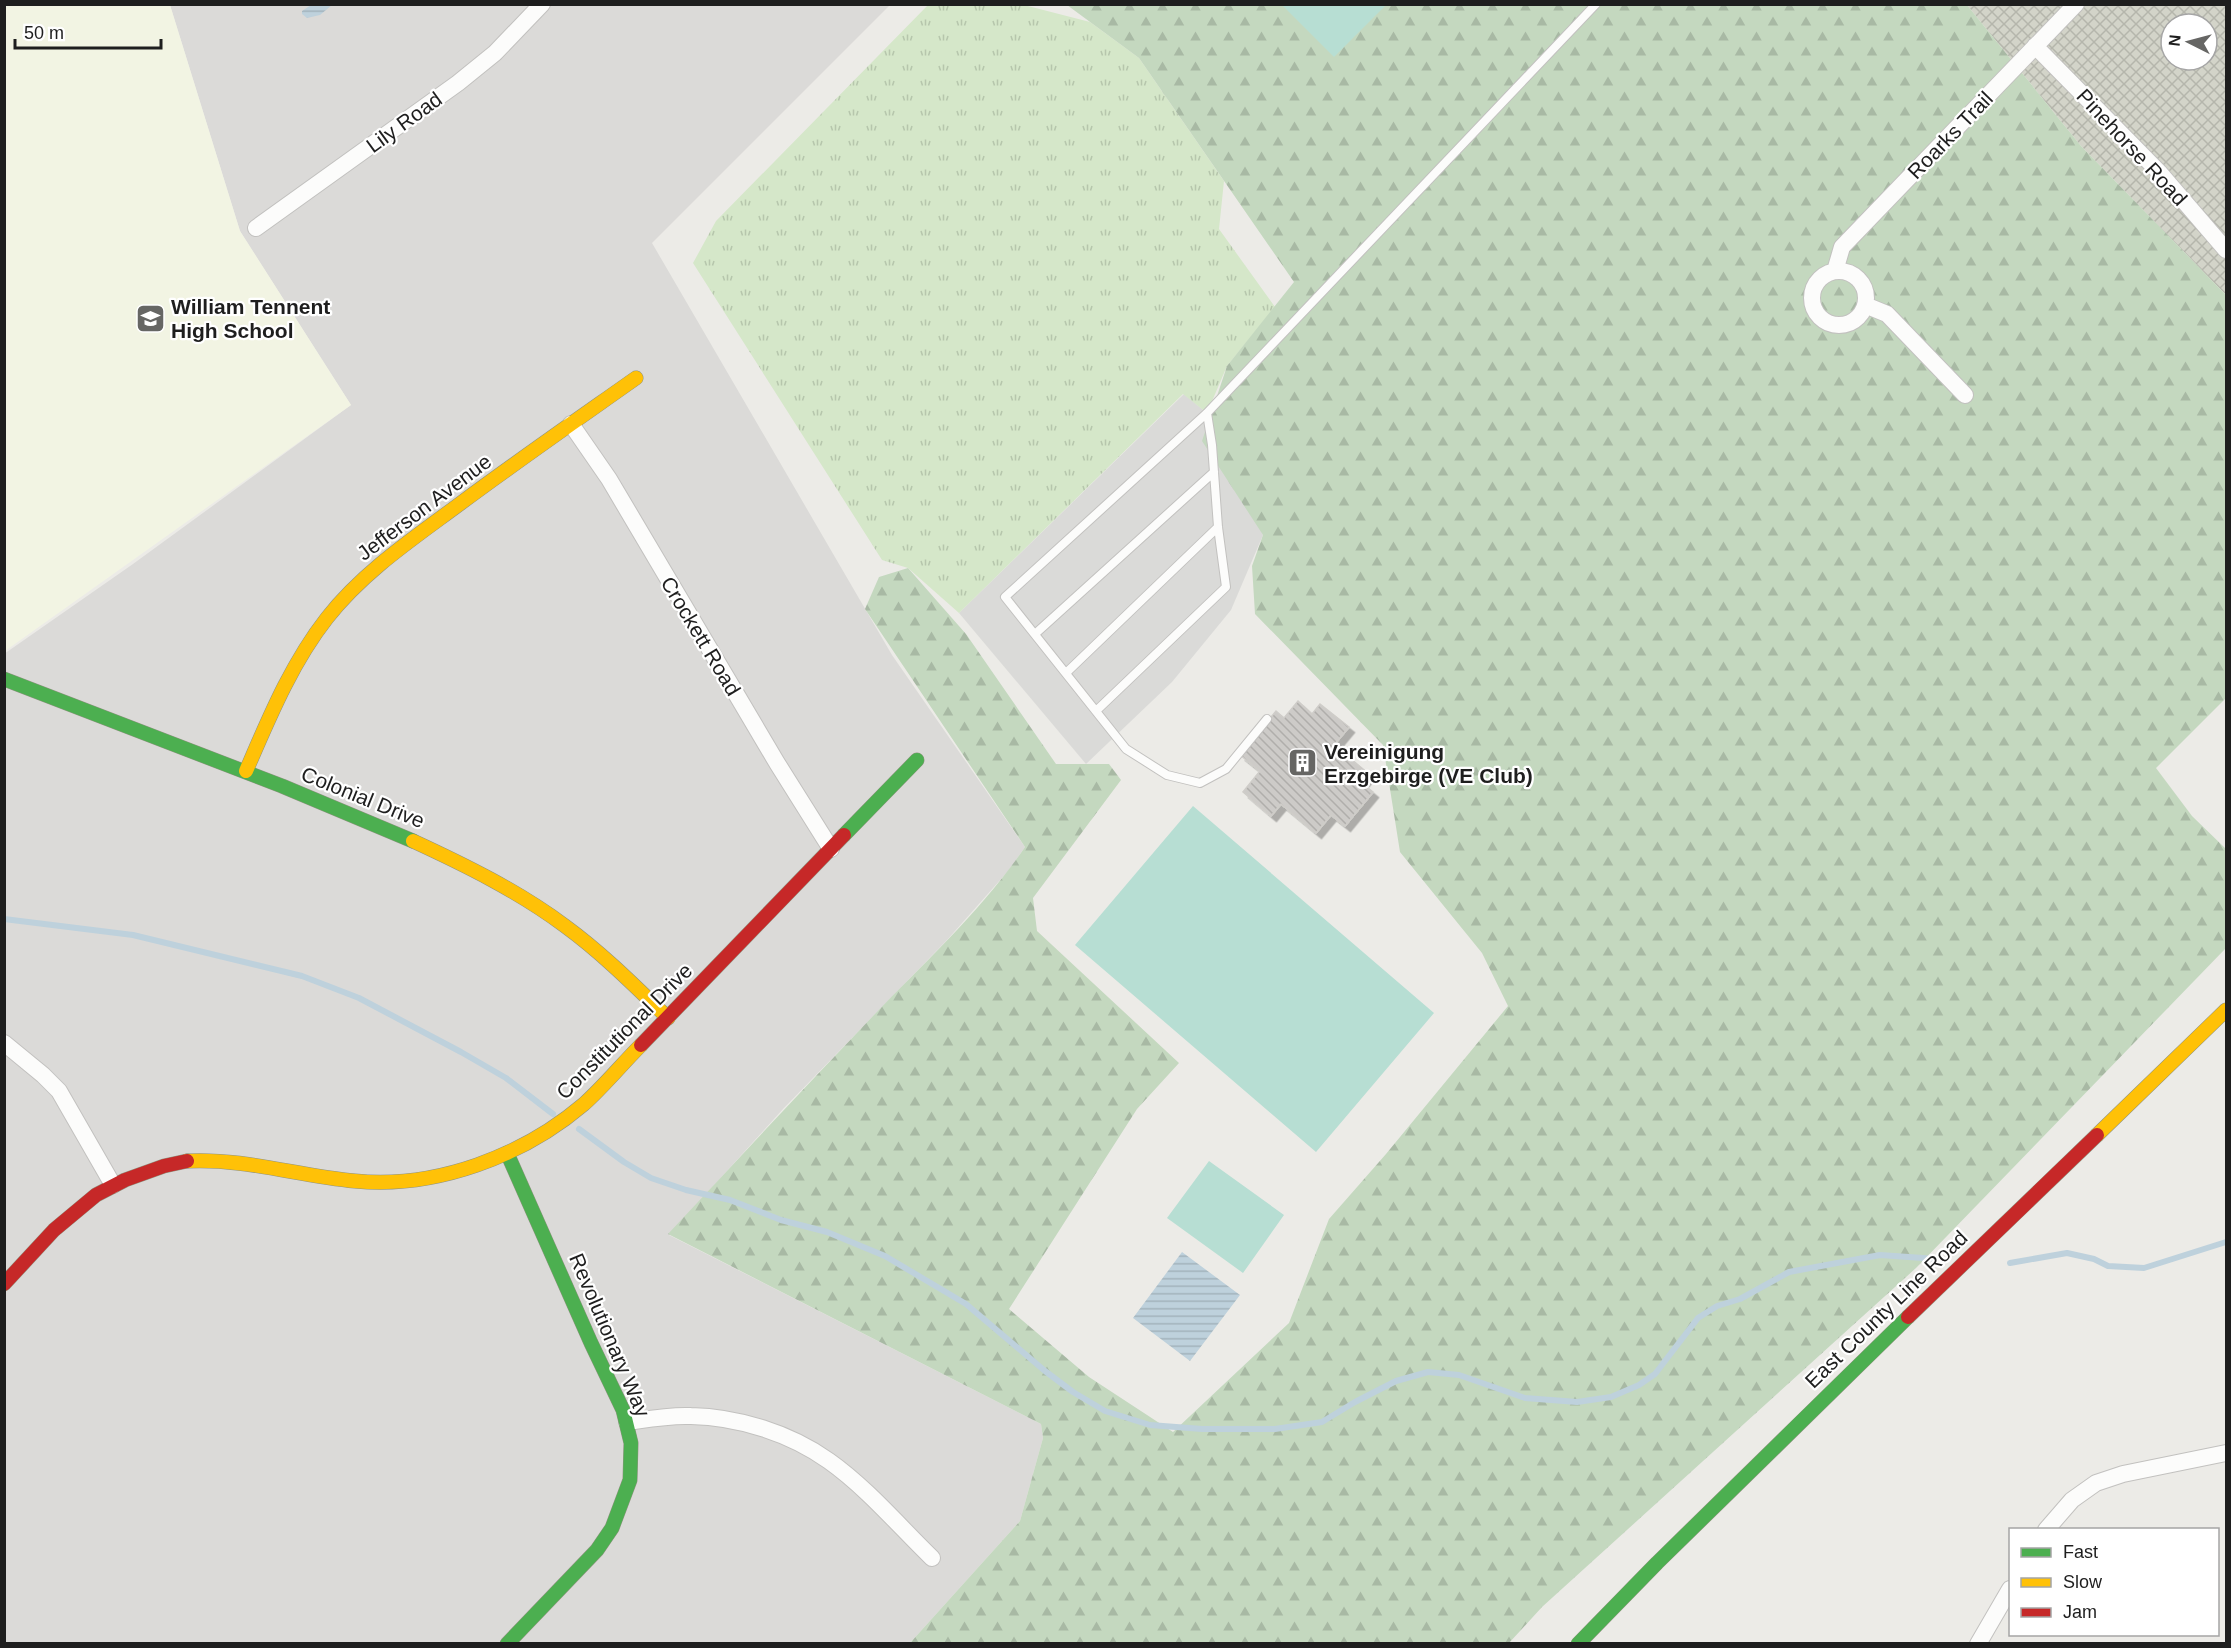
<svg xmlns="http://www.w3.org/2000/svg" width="2231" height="1648" viewBox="0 0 2231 1648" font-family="Arial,sans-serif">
<defs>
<pattern id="construction-cross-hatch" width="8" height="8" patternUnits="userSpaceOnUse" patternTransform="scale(1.5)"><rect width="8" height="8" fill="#d3d4c9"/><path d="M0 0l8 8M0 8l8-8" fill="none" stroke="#b5b6ac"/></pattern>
<pattern id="grass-tufts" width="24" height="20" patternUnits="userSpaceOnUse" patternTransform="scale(1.5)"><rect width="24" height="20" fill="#d5e7c9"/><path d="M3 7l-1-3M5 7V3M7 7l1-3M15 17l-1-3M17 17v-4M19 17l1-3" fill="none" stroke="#b6c6ac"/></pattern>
<pattern id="forest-firs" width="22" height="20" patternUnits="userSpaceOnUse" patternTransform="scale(1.5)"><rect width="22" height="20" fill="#c4d8bf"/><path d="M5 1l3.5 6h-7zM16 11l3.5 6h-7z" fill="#a8b9a4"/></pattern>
<pattern id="water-rules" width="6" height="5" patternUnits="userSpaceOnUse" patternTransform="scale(1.5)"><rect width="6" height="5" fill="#bed1dc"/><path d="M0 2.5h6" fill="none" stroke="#a3b3bc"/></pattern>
<pattern id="building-back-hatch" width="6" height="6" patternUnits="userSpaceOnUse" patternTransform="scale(1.5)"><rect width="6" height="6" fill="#cdcbc8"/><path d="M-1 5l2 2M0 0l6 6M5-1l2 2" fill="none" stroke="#b0aeab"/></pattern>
<filter id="shadow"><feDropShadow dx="5.5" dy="5.5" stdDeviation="0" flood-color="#0004"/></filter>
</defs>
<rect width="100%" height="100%" fill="#ecebe7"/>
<path fill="#dbdad8" d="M170 5H890L652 243 892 655 1025 847 1009 870 947 940 783 1109 669 1235 1041 1424 1043 1438 1020 1521 910 1643H5L4 654 133 564 351 405 240 231Z"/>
<path fill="#f2f4e3" d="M5 4 170 5 240 231 351 405 5 651Z"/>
<path fill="#dadad8" d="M1184 394 1207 413 1263 535 1231 610 1172 682 1086 764 959 613Z"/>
<path fill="url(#construction-cross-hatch)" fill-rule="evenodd" d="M1967 5H2226V295L2081 146ZM2171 24H2207V60H2171Z"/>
<path fill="url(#grass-tufts)" d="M928 5H1024L1090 22 1139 58 1224 181 1219 229 1275 307 1227 366 1207 413 1183 394 959 613 908 568 882 560 693 263 716 221Z"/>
<path fill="url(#forest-firs)" d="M1067 5H1967L2081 146 2226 295V698L2156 768 2192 816 2226 849V948L1916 1268 1542 1607 1509 1643H910L1020 1521 1043 1438 1041 1424 668 1234C736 1161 804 1088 873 1016 925 962 983 909 1025 847L865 609 879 577 908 568 966 634 1056 764H1109L1121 780 1033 898 1037 931 1179 1063 1137 1109 1009 1309 1089 1377 1173 1432 1289 1323 1329 1219 1386 1154 1508 1006 1482 953 1400 852 1383 745 1255 614 1252 566 1263 535 1202 441 1227 366 1294 282 1139 58Z"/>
<path fill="#b7ded3" d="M1282 5H1386L1334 57Z
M1193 806 1434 1013 1316 1152 1075 945Z
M1209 1161 1284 1215 1243 1273 1167 1218Z"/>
<path fill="url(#water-rules)" d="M311 5V4L332 5 320 15 307 18 302 14V11Z
M1182 1252 1240 1295 1190 1361 1133 1318Z"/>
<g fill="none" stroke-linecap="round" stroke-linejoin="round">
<path stroke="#bed1dc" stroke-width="6" d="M4 919 133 935 302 976 359 998 461 1052 506 1078 553 1114
M579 1129 624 1162 651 1178 686 1190 730 1200 781 1220 827 1232 885 1256 966 1304 1045 1371 1073 1392 1105 1411 1150 1425 1202 1429H1275L1322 1422 1355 1402 1396 1381 1428 1372 1459 1375 1525 1398 1577 1402 1611 1397 1639 1385 1655 1374 1698 1318 1717 1306 1740 1299 1789 1272 1880 1255 1937 1259
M2010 1263 2067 1253 2094 1259 2108 1266 2144 1268 2226 1242"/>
</g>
<path fill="url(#building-back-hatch)" stroke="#cfcdc9" stroke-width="1.5" filter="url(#shadow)" d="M1298 701 1312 714 1320 704 1349 727 1334 745 1369 774 1362 783 1373 792 1345 826 1331 815 1316 833 1281 804 1271 816 1243 792 1260 771 1240 755 1276 711 1284 718Z"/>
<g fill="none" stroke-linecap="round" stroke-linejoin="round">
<defs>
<path id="lane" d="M1035 634 1214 472
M1066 673 1218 527
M1096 711 1226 587 1218 527 1212 445 1207 413
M1267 719 1226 769 1200 783 1167 775 1126 749 1005 597 1207 413 1596 4"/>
<path id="street" d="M2035 46 2159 172 2226 250
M256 228 458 83 495 53 542 4
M1835 271 1842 247 2076 4
M1812 298a27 27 0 1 1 54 0a27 27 0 1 1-54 0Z
M1865 305 1887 314 1965 395
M571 424 609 479 777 763 831 849
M4 1043 43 1075 59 1091 113 1185
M627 1422C648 1419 669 1415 691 1416 738 1417 790 1433 829 1461 867 1488 899 1526 932 1558
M2046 1530 2072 1500 2096 1483 2123 1474 2226 1453
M1978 1644 2010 1589"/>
<path id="fast" d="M4 679 282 786 413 841
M844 835 917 760
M507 1153 591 1343 623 1410 631 1443 630 1480 612 1528 597 1550 507 1644
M1578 1644 1657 1563 1908 1317"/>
<path id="slow" d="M246 771C269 718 291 664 327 618 364 571 414 538 461 503 519 460 578 419 636 378
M413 841C465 865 518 891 565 926 602 953 635 986 668 1018
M2097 1135 2226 1010
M187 1161C245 1158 298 1176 355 1181 436 1189 523 1156 584 1104 604 1086 622 1064 641 1045"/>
<path id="jam" d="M641 1045 844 835
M4 1284 54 1230 96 1195 125 1180 164 1166 187 1161
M1908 1317 2097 1135"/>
</defs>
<use href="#lane" stroke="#c2c1bf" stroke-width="10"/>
<use href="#street" stroke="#c2c1bf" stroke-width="18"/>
<use href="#fast" stroke="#909481" stroke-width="15"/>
<use href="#slow" stroke="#909481" stroke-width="15"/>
<use href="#jam" stroke="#909481" stroke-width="15"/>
<use href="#lane" stroke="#fcfcfb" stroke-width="8"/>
<use href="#street" stroke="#fcfcfb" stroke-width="16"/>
<use href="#fast" stroke="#4caf50" stroke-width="14"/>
<use href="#slow" stroke="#ffc107" stroke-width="14"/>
<use href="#jam" stroke="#c62828" stroke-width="14"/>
</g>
<defs>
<symbol id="school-square" viewBox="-11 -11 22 22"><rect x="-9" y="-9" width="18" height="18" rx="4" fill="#666664" stroke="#fff"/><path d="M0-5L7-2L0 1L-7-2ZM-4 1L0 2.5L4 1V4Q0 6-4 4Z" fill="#fff"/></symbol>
<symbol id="building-square" viewBox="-11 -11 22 22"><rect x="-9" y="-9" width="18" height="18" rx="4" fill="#666664" stroke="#fff"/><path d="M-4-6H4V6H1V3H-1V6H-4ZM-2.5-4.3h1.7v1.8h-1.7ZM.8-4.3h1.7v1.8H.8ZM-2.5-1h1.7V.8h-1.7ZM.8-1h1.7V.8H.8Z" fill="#fff"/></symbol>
</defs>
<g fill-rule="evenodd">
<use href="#school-square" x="134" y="302" width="33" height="33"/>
<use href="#building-square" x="1286" y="746" width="33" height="33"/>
</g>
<g text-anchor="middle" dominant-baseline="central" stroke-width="4.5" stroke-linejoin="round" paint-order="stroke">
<g font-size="21" fill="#1e1e1e" stroke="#fff">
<text transform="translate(404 122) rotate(-36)">Lily Road</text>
<text transform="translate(1950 135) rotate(-46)">Roarks Trail</text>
<text transform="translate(2132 147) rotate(47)">Pinehorse Road</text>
<text transform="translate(424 507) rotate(-37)">Jefferson Avenue</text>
<text transform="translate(701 636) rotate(59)">Crockett Road</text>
<text transform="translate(363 797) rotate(22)">Colonial Drive</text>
<text transform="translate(624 1031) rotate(-45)">Constitutional Drive</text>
<text transform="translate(1886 1309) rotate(-44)">East County Line Road</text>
<text transform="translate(610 1335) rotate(67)">Revolutionary Way</text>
</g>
<g font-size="21" font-weight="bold" fill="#1e1e1e" stroke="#fff" text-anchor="start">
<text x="171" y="306">William Tennent<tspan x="171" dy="24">High School</tspan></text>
<text x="1324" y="751">Vereinigung<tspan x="1324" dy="24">Erzgebirge (VE Club)</tspan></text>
</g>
</g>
<rect width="2231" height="1648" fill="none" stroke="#1e1e1e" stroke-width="12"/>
<rect x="2009" y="1528" width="210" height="108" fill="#ffffff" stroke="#a5a5a5" stroke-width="1.5"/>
<rect x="2021" y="1548" width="30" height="9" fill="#4caf50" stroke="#a5a5a5" stroke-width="1.5"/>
<text x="2063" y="1558" font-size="18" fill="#1e1e1e">Fast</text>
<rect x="2021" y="1578" width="30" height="9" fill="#ffc107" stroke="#a5a5a5" stroke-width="1.5"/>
<text x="2063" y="1588" font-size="18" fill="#1e1e1e">Slow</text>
<rect x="2021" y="1608" width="30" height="9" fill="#c62828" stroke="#a5a5a5" stroke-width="1.5"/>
<text x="2063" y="1618" font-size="18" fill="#1e1e1e">Jam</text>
<g transform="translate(2189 42) rotate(276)"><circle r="28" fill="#ffffff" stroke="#a5a5a5" stroke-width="1.5"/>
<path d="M0-4.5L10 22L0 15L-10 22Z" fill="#666664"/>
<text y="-9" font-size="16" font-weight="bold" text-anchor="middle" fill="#1e1e1e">N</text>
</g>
<path d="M15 39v9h146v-9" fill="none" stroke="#1e1e1e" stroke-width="3"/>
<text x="24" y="39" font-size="18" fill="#1e1e1e" stroke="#ffffff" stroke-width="4.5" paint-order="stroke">50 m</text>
</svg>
